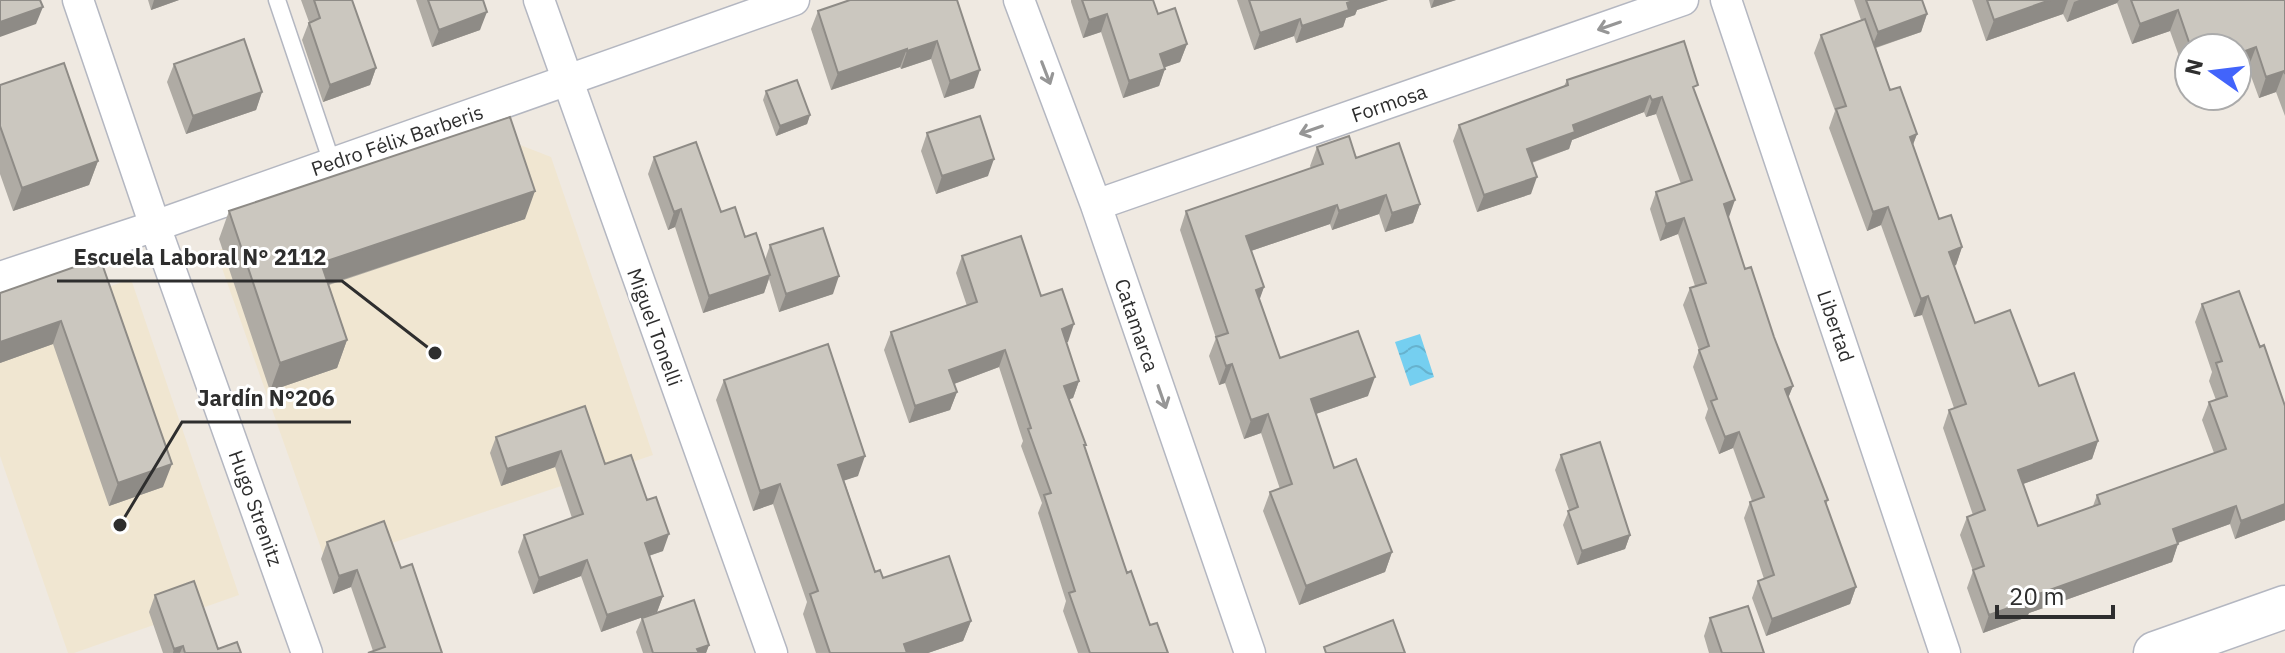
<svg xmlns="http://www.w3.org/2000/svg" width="2285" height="653" viewBox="0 0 2285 653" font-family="'IBM Plex Sans',sans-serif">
<defs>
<pattern id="water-waves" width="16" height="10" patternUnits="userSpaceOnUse" patternTransform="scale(2)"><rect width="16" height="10" fill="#75cff0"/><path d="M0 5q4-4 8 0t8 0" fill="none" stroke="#66b2ce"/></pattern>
</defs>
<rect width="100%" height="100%" fill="#efe9e1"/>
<path fill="#f0e6d1" d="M515 143 551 157 653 455 327 565 216 251Z
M131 279 239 595 74 653H68L0 456V325Z"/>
<path fill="url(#water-waves)" d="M1420 334 1434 377 1410 386 1395 342Z"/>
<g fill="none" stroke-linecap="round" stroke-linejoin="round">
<defs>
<path id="lane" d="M277 0 332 163"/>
<path id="street" d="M78 0 155 226 307 653
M539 0 772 653
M1019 0 1096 205 1250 653
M1726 0 1945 653
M1096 205 1683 0
M0 277 155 226 794 0"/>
<path id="secondary" d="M2155 653 2285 607"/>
</defs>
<use href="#lane" stroke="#b4b7c1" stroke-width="19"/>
<use href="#street" stroke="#b4b7c1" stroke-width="33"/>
<use href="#secondary" stroke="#b4b7c1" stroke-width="45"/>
<use href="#lane" stroke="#fff" stroke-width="16"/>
<use href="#street" stroke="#fff" stroke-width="30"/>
<use href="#secondary" stroke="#fff" stroke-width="42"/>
</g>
<path fill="#afaba4" d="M148 0H179L151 10Z
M301 0H352L376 68 370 85 323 102 302 40 309 22Z
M416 0H483L480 30 432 47Z
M957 0 974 88 944 98 931 59 901 69 900 67 831 90 811 29 818 11Z
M1071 0H1153L1158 14 1187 44 1180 62 1165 67 1159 86 1123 98 1101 32 1083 38 1071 2Z
M1237 0H1388L1357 10 1355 15 1346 18 1343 27 1296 43 1294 36 1254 50Z
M1429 0H1456L1431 8Z
M1854 0H1922L1927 14 1921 32 1876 48 1890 90 1917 134 1913 145 1939 219 1962 247 1956 265 1954 266 1975 323 2039 386 2098 441 2092 459 2023 484 2038 526 2093 506 2097 495 2214 453 2202 420 2209 402 2216 400 2209 381 2212 372 2195 322 2202 304 2260 347 2285 406V520L2235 539 2230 524 2178 543 2172 562 2029 613 2027 617 1983 633 1967 588 1973 571 1960 535 1967 517 1973 515 1943 428 1949 410 1954 408 1922 315 1914 317 1881 225 1867 231 1829 128 1835 111 1814 53 1821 35 1861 20Z
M1972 0H2285V116L2276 92 2259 98 2248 68 2237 48H2189V84L2170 31 2132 44 2117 3 2067 22 2063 14 1986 41Z
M174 64 262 92 256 110 186 134 167 82Z
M1567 80 1695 93 1728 217 1745 269 1793 386 1788 398 1828 500 1826 505 1856 587 1850 604 1766 636 1752 598 1758 581 1764 579 1744 518 1750 502 1752 501 1733 448 1719 454 1705 418 1708 409 1693 367 1699 350 1683 305 1690 288 1695 286 1678 234 1660 241 1650 209 1656 192 1681 184 1656 114 1646 117 1644 112 1572 140 1569 149 1532 163 1531 194 1477 212 1453 141 1459 125 1564 86Z
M0 85 98 161 89 185 13 211 0 174Z
M766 91 810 115 807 124 776 136 763 100Z
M927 133 988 176 936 194 921 151Z
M1317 147 1356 158 1420 204 1413 223 1385 232 1379 214 1332 230 1330 224 1251 251 1264 287 1259 299 1280 358 1368 396 1316 414 1334 468 1392 552 1385 572 1299 605 1263 511 1270 492 1280 489 1261 433 1244 439 1225 383 1219 385 1209 356 1216 338 1180 230 1186 211 1311 168 1310 166Z
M654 157 721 212 765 260 770 245 833 294 779 312 769 279 764 293 703 313 675 227 668 230 648 174Z
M229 211 525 219 329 285 347 340 337 368 270 391 219 239Z
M962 256 1041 296 1068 342H1066L1079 381 1073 398 1069 399 1127 573 1150 625 1168 653H1078L1063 611 1066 601 1038 513 1042 503 1021 446 1023 441 999 367 954 384 957 392 950 410 909 423 884 350 891 332 967 306 956 273Z
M100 258 163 487 109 506 53 344 0 363V293Z
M724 380 858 476 844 480 875 572 883 578 971 621 963 641 928 653H816L803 614 807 602 773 504 753 511 716 400Z
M585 406 605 464 663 551 649 556 663 596 657 612 601 632 581 576 533 594 518 552 524 535 572 518 555 467 501 486 490 453 496 437Z
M1561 455 1630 535 1625 549 1577 565 1563 525 1569 510 1555 470Z
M327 542 401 568 442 653 373 651 351 587 333 594 321 559Z
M155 595 218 649 241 653H163L149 612Z
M642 618 709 645 706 653H643L636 632Z
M1710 618 1764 653H1709L1704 636Z"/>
<path fill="#8e8b86" d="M154 0H179L151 10Z
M1356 0H1388L1357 10 1355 15 1346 18 1343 27 1296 43 1302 26 1347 3Z
M1434 0H1456L1431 8Z
M2050 0H2068L2063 14 1986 41 1994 20Z
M2079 0H2119L2117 3 2067 22 2074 2Z
M43 7 36 24 0 37V22Z
M2178 10 2170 31 2132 44 2140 24Z
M487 12 480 30 432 47 439 30Z
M1107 14 1101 32 1083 38 1089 20Z
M1927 14 1921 32 1871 49 1878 32Z
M1300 19 1294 36 1254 50 1260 33Z
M937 41 931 59 901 69 907 51Z
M1187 44 1180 62 1154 71 1160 54Z
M2256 47 2248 68 2237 72V54Z
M907 49 900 67 831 90 838 73Z
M376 68 370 85 323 102 330 85Z
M1165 69 1159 86 1123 98 1129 81Z
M980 70 974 88 944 98 950 81Z
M2284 71 2276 92 2259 98 2266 77Z
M262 92 256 110 186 134 193 116Z
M1650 96 1644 112 1572 140 1569 149 1521 166 1527 149 1573 125Z
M1662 97 1656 114 1646 117 1652 100Z
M810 115 807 124 776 136 780 126Z
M1917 134 1910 152V137Z
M994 159 988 176 936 194 942 176Z
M98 161 89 185 13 211 22 188Z
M1537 177 1531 194 1477 212 1484 195Z
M535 191 525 219 311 290 321 263Z
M1386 195 1379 214 1332 230 1339 211Z
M1735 200 1729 217 1718 221 1724 204Z
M1420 204 1413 223 1385 232 1392 213Z
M1337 205 1330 224 1239 255 1246 236Z
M1888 207 1881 225 1867 231 1873 212Z
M681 209 675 227 668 230 674 212Z
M1684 218 1678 234 1660 241 1666 224Z
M1962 247 1956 265 1942 270 1949 252Z
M770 275 764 293 703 313 709 296Z
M839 276 833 294 779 312 786 294Z
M1264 287 1257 307 1256 290Z
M1928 296 1922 315 1914 317 1921 299Z
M61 321 53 344 0 363V342Z
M1074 324 1068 342 1056 346 1062 329Z
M347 340 337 368 270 391 280 363Z
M1005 350 999 367 943 388 949 370Z
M1232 364 1225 383 1219 385 1226 366Z
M1375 377 1368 396 1304 418 1311 399Z
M1079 381 1073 398 1058 403 1064 386Z
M1793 386 1786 403 1785 389Z
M957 392 950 410 909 423 915 406Z
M1268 414 1261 433 1244 439 1251 420Z
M1739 432 1733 448 1719 454 1725 437Z
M2098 441 2092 459 2012 488 2018 470Z
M561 451 555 467 501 486 507 469Z
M865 456 858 476 831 485 838 465Z
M172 464 163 487 109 506 118 483Z
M780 484 773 504 753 511 760 491Z
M2285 504V520L2235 539 2241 521Z
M2236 506 2230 524 2166 547 2173 529Z
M669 534 663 551 639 559 645 543Z
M1630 535 1625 549 1577 565 1582 551Z
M2178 544 2172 562 2029 613 2027 617 1983 633 1989 615 2033 596Z
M1392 552 1385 572 1299 605 1306 586Z
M587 560 581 576 533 594 539 578Z
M357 570 351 587 333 594 339 576Z
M1856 587 1850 604 1766 636 1772 619Z
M663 596 657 612 601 632 607 615Z
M971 621 963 641 928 653H900L904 644Z
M709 645 706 653H696L697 649Z
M183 646 180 653H173L174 649Z"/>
<path fill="#cbc7bf" stroke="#8e8b86" stroke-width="2" d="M0 0H40L43 7 0 22Z
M314 0H352L376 68 330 85 309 23 320 18Z
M428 0H483L487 12 439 30Z
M850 0H957L980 70 950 81 937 41 907 51V49L838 73 818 11Z
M1082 0H1153L1158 14 1175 8 1187 44 1160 54 1165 69 1129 81 1107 14 1089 20Z
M1249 0H1356L1347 3 1349 10 1302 26 1300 19 1260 33Z
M1866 0H1922L1927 14 1878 32Z
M1987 0H2050L1994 20Z
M2131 0H2285V74L2284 71 2266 77 2256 47 2237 54V48H2191L2178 10 2140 24Z
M1865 19 1890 90 1900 87 1917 134 1910 137 1939 219 1951 215 1962 247 1949 252 1975 323 2010 310 2039 386 2074 373 2098 441 2018 470 2038 526 2100 504 2097 495 2226 449 2209 402 2227 396 2216 363 2222 361 2202 304 2239 291 2260 347 2264 345 2285 406V504L2241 521 2236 506 2173 529 2178 544 2033 596 2034 599 1989 615 1973 570 1984 566 1967 517 1985 510 1949 410 1966 404 1928 296 1921 299 1888 207 1873 212 1836 109 1846 106 1821 35Z
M244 39 262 92 193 116 174 64Z
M1684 41 1698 85 1693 87 1735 200 1724 204 1745 269 1751 267 1774 337 1793 386 1785 389 1828 500 1825 501 1856 587 1772 619 1758 581 1774 575 1750 502 1764 497 1739 432 1725 437 1711 401 1717 399 1699 350 1709 346 1690 288 1706 283 1684 218 1666 224 1656 192 1692 180 1662 97 1652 100 1650 96 1573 125 1575 132 1527 149 1537 177 1484 195 1459 125 1568 85 1567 80Z
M64 63 98 161 22 188 0 126V85Z
M797 80 810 115 780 126 766 91Z
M980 116 994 159 942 176 927 133Z
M510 117 535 191 321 263 347 340 280 363 229 211Z
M1349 136 1356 158 1399 143 1420 204 1392 213 1386 195 1339 211 1337 205 1246 236 1264 287 1256 290 1280 358 1358 331 1375 377 1311 399 1334 468 1356 459 1392 552 1306 586 1270 492 1292 484 1268 414 1251 420 1232 364 1226 366 1216 337 1228 333 1186 211 1323 164 1317 147Z
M696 142 721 212 735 207 745 237 756 233 770 275 709 296 681 209 674 212 654 157Z
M823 228 839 276 786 294 770 245Z
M1021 236 1041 296 1062 289 1074 324 1062 329 1079 381 1064 386 1086 445H1084L1127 573 1131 571 1150 625 1157 623 1168 653H1090L1069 593 1075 591 1044 495 1051 493 1028 429 1031 428 1005 350 949 370 957 392 915 406 891 332 977 302 962 256Z
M100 258 172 464 118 483 61 321 0 342V293Z
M828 344 865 456 838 465 875 572 880 570 883 578 949 556 971 621 904 644 907 653H830L810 594 818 591 780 484 760 491 724 380Z
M585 406 605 464 631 455 647 500 656 497 669 534 645 543 663 596 607 615 587 560 539 578 524 535 583 514 561 451 507 469 496 437Z
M1600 442 1630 535 1582 551 1568 511 1578 507 1561 455Z
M384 521 401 568 412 564 442 653H368L385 647 357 570 339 576 327 542Z
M194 581 218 649 237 642 241 653H185L183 646 174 649 155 595Z
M694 600 709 645 697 649 699 653H653L642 618Z
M1748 606 1764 653H1722L1710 618Z
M1393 620 1405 653H1326L1324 647Z"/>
<defs><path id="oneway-shaft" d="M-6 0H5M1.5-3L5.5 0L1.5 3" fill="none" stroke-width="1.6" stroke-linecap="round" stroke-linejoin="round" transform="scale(2)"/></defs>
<g stroke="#969696">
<use href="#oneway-shaft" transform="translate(1609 26) rotate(161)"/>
<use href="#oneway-shaft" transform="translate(1046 73) rotate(69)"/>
<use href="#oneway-shaft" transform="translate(1311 130) rotate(161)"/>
<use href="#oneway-shaft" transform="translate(1162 397) rotate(71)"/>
</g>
<g text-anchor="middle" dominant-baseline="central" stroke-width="6" stroke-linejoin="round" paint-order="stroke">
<g font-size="20" fill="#2e2e2e" stroke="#fff">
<text transform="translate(1389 103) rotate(-19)">Formosa</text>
<text transform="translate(397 140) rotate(-19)">Pedro Félix Barberis</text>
<text transform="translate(1137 325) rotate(71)">Catamarca</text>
<text transform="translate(1836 326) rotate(71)">Libertad</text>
<text transform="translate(655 327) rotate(70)">Miguel Tonelli</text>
<text transform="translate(256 508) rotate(70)">Hugo Strenitz</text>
</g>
</g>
<path fill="none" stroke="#2e2e2e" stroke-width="3" d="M435 353L342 281H57M120 525L182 422H351"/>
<g fill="#2e2e2e" stroke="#fff" stroke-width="3">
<circle cx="435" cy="353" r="8"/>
<circle cx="120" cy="525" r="8"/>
</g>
<g font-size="22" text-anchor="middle" font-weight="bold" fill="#2e2e2e" stroke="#fff" stroke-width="6" stroke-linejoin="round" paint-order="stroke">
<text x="200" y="265">Escuela Laboral N° 2112</text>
<text x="266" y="406">Jardín N°206</text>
</g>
<g transform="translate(2213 72) rotate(284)"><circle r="38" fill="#ffffff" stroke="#ababab" stroke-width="2"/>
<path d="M0-6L14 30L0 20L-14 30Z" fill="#4264fb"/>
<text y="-12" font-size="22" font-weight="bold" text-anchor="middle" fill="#2e2e2e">N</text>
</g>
<path d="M1997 605v12h116v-12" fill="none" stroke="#2e2e2e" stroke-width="4"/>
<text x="2009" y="605" font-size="24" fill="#2e2e2e" stroke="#ffffff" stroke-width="6" paint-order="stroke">20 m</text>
</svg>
